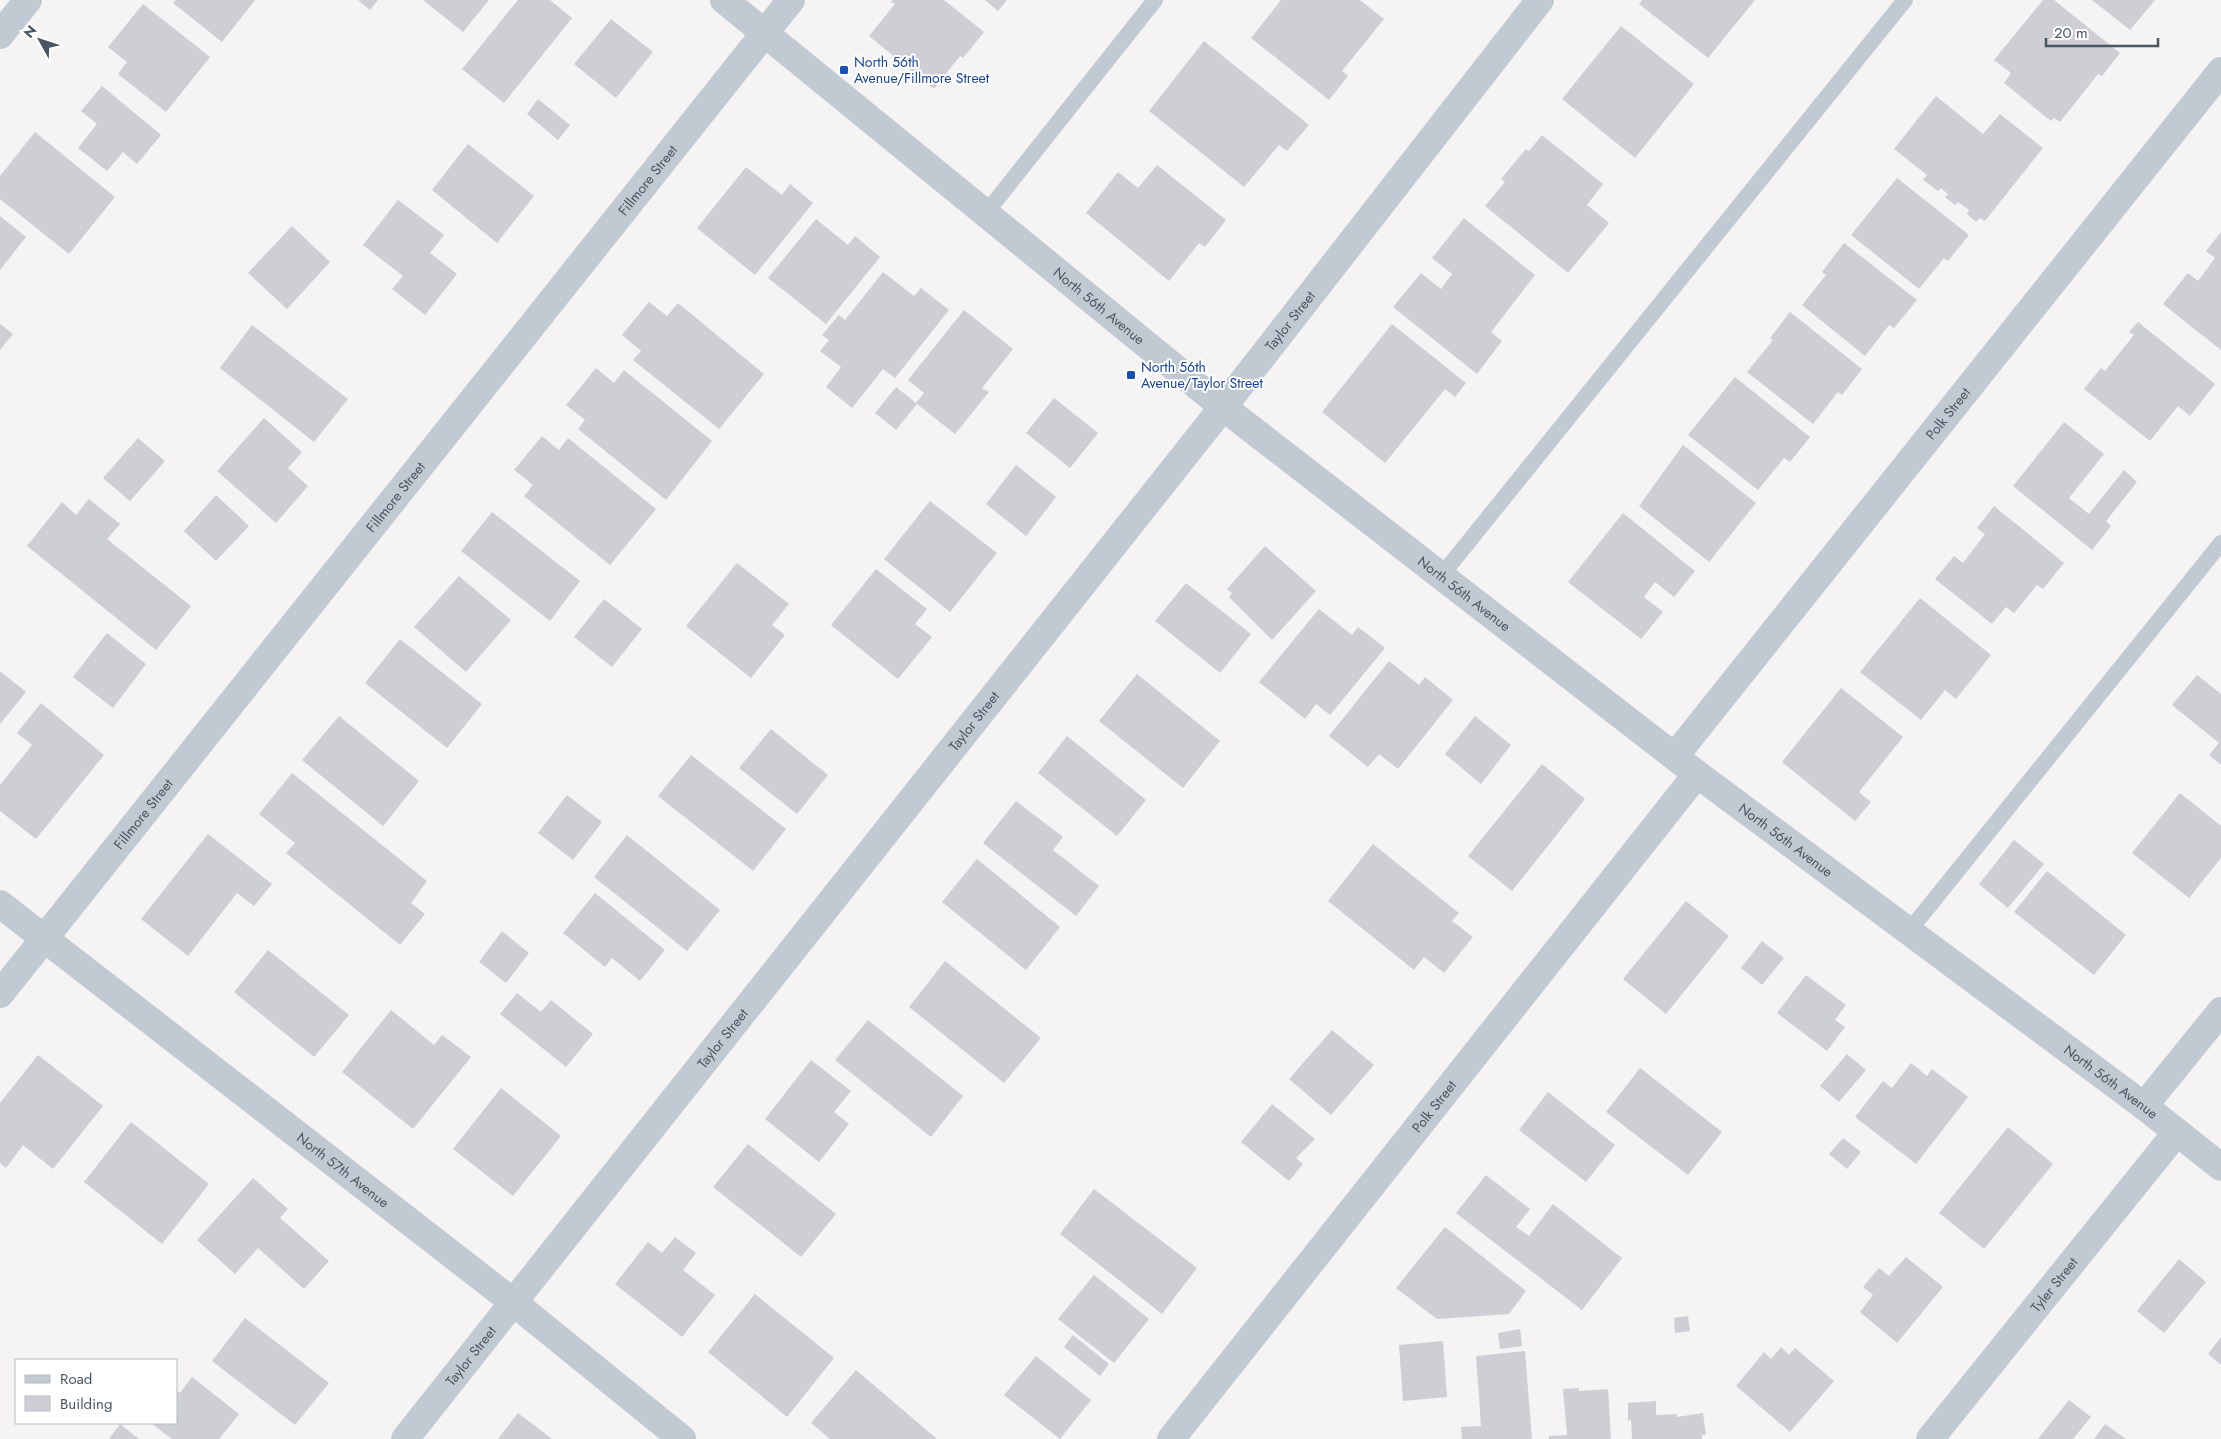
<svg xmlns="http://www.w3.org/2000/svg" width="2221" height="1439" viewBox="0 0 2221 1439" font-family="Jost,sans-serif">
<rect width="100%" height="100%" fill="#f5f3f3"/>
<path fill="#cdcfd5" d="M176 0H255L222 42 173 3Z
M358 0H378L370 10Z
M423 0H489L463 32Z
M518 0H550L572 18 504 103 462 69Z
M893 0H944L984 32 963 58 960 56 934 89 869 36 895 4 891 2Z
M985 0H1007L998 11Z
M1281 0H1360L1384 19 1342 71 1348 76 1329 100 1251 38Z
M1642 0H1755L1708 58 1639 4Z
M2043 0H2054L2120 53 2102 76 2098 74 2060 122 2054 118 2051 121 2004 83 2011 73 1994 60Z
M2092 0H2155L2130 30Z
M143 4 210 57 166 112 118 74 127 62 108 47Z
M611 19 653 52 616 98 574 64Z
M1621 26 1694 84 1635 158 1562 99Z
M1204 41 1309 125 1287 151 1279 145 1244 187 1149 111Z
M102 86 161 135 137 164 123 152 107 171 78 148 97 124 81 111Z
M1936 96 1983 134 2000 114 2043 148 1985 221 1980 218 1976 222 1967 214 1969 210 1958 202 1955 205 1945 197 1948 194 1941 188 1938 191 1923 180 1927 175 1894 149Z
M538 99 570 125 558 140 527 114Z
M35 132 115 197 69 254 0 199V176Z
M1542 135 1603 184 1587 205 1609 223 1568 273 1485 206 1505 182 1501 179 1526 149 1529 151Z
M468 144 534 196 497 243 432 190Z
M1157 165 1226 220 1205 247 1199 243 1169 281 1086 213 1118 172 1138 188Z
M746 167 782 195 790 184 813 203 755 275 697 228Z
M1897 178 1969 235 1948 261 1944 258 1919 289 1851 235Z
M398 200 444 235 430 253 457 274 425 315 392 289 403 276 363 245Z
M0 216 26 237 0 270Z
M1464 218 1535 275 1491 332 1502 341 1477 374 1393 307 1421 273 1441 289 1452 274 1432 258Z
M816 219 848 245 855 236 880 257 826 324 768 278Z
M292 226 330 262 287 309 248 273Z
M2221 232V350L2163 304 2188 273 2198 281 2215 258 2206 251Z
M1844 243 1917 300 1894 328 1889 325 1865 356 1802 305 1826 275 1822 272Z
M883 272 914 296 921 288 949 310 895 378 883 369 852 408 826 387 841 367 820 351 829 340 822 335 839 315 845 320Z
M649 302 667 316 678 303 764 374 719 429 633 360 641 351 622 335Z
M964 310 1013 349 982 388 989 392 955 434 917 404 896 430 875 413 896 387 916 403 924 393 908 380Z
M1790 312 1862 369 1842 395 1838 392 1813 424 1747 372 1773 340 1770 338Z
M2138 322 2215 384 2190 416 2178 406 2150 441 2084 389 2101 368 2105 371 2134 335 2129 332Z
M0 324 13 334 0 350Z
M1392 324 1466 383 1455 397 1445 389 1385 463 1322 412Z
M252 325 348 399 314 442 220 368Z
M596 368 614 383 624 370 712 441 666 500 578 429 585 420 566 405Z
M1735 377 1810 437 1790 462 1784 458 1758 490 1688 435Z
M1054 398 1098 433 1070 468 1026 433Z
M264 418 302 452 288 468 308 486 276 523 217 471Z
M2064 422 2104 454 2069 498 2089 514 2124 470 2137 482 2106 521 2111 526 2092 550 2013 486Z
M542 436 559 450 568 438 656 509 610 565 524 496 533 485 514 470Z
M138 438 165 461 130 501 103 478Z
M1683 445 1756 503 1709 562 1639 506Z
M1016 465 1056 497 1026 536 986 504Z
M216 495 249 526 216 561 184 531Z
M89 499 120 524 107 539 191 606 156 650 27 546 62 502 76 515Z
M930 501 997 553 950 612 884 559Z
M1994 506 2064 563 2043 589 2037 585 2014 613 2006 607 1992 624 1935 579 1954 556 1963 563 1985 534 1977 528Z
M492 512 580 581 550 621 461 551Z
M1623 513 1695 571 1674 597 1655 582 1644 597 1663 612 1641 639 1568 582Z
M1265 546 1316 591 1272 640 1229 597 1232 593 1227 589Z
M737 563 789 604 772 625 785 635 751 678 686 626Z
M876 569 927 609 915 624 932 637 898 679 831 625Z
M459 576 511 620 466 672 414 627Z
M1186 583 1251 634 1220 673 1155 621Z
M1920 598 1991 655 1956 699 1945 690 1921 720 1860 672Z
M604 599 642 629 612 667 574 637Z
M1319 609 1352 635 1358 627 1385 648 1330 715 1316 704 1305 719 1259 682Z
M107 633 146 664 113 708 73 677Z
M400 639 482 704 447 748 365 683Z
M1389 661 1419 685 1425 677 1453 700 1398 769 1379 754 1368 767 1329 736Z
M0 671 26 692 0 724Z
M1137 674 1220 741 1183 788 1099 721Z
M2197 675 2221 694V765L2209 755 2219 743 2172 705Z
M1841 688 1903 737 1859 792 1871 802 1855 821 1782 762Z
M41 703 104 755 36 839 0 811V785L32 745 17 733Z
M339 716 419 781 383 826 302 760Z
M1475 716 1511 745 1481 784 1445 754Z
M771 729 828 775 797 814 739 768Z
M1067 736 1146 800 1117 836 1038 773Z
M691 755 786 829 753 871 658 796Z
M1542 764 1585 799 1512 891 1468 856Z
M292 773 427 881 411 903 425 914 400 945 286 853 295 843 259 814Z
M2180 793 2221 826V858L2189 898 2132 853Z
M567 795 602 822 573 860 538 833Z
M1016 801 1063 837 1053 850 1099 886 1076 916 983 843Z
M208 834 272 884 254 906 237 893 188 956 141 919Z
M627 835 720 910 687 951 594 877Z
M2014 840 2044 864 2008 908 1979 884Z
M1373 844 1459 913 1452 921 1473 937 1444 973 1424 957 1414 970 1328 901Z
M977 859 1060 927 1026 970 942 902Z
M2047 871 2126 935 2094 975 2014 912Z
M595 893 665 950 640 981 612 958 605 967 563 933Z
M1686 901 1729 936 1666 1014 1623 979Z
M502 931 529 953 506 983 479 962Z
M1762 941 1784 958 1762 985 1741 968Z
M268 950 349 1015 314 1057 234 992Z
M945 961 1041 1038 1004 1083 909 1007Z
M1806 975 1846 1005 1835 1020 1845 1027 1827 1051 1777 1013Z
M517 993 541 1012 551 1000 593 1034 566 1067 500 1014Z
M391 1010 434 1045 442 1035 471 1057 413 1129 342 1072Z
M868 1020 963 1096 931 1137 835 1060Z
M1332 1030 1374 1065 1331 1115 1289 1079Z
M1847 1054 1866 1070 1839 1102 1820 1086Z
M38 1055 103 1106 53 1169 23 1145 6 1168 0 1163V1103Z
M811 1060 851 1091 834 1112 849 1124 819 1162 765 1119Z
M1911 1063 1927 1076 1932 1069 1968 1097 1916 1164 1855 1117 1883 1081 1892 1088Z
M1640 1068 1722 1132 1688 1175 1606 1112Z
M501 1088 561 1136 513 1196 453 1149Z
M1548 1092 1615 1145 1586 1182 1519 1130Z
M1272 1104 1315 1139 1296 1158 1303 1164 1289 1181 1241 1142Z
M131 1122 209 1184 162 1244 84 1182Z
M2008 1127 2053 1164 1984 1249 1939 1213Z
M1843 1138 1861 1152 1847 1169 1829 1154Z
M748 1144 836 1214 801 1257 713 1187Z
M1486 1175 1530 1209 1516 1227 1529 1236 1553 1204 1622 1258 1582 1310 1456 1213Z
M253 1178 288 1209 280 1218 329 1261 304 1289 258 1248 235 1274 197 1240Z
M1094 1189 1197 1268 1162 1314 1060 1234Z
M1445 1227 1526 1291 1509 1314 1437 1319 1396 1288Z
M675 1237 696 1253 683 1270 715 1295 682 1337 615 1284 648 1242 662 1253Z
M1906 1257 1943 1287 1897 1343 1860 1312 1873 1295 1863 1287 1879 1268 1889 1276Z
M2179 1259 2206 1282 2164 1333 2137 1311Z
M1094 1275 1149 1319 1114 1363 1058 1319Z
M755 1294 834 1358 787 1417 708 1352Z
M1688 1316 1690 1331 1675 1333 1674 1318Z
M245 1318 329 1383 295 1425 212 1361Z
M1520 1329 1522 1346 1500 1349 1498 1333Z
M1073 1335 1109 1364 1100 1376 1064 1347Z
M2221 1337V1365L2208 1354Z
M1443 1341 1447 1397 1403 1401 1399 1345Z
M1781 1347 1789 1355 1795 1348 1834 1381 1790 1432 1736 1386 1764 1352 1771 1359Z
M1525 1351 1532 1439H1462L1461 1427 1481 1426 1476 1356Z
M1036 1356 1091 1400 1060 1439 1004 1395Z
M856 1370 937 1439H830L811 1423Z
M192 1377 239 1414 219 1439H172L151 1423H176V1390L180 1393Z
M1579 1388V1391L1608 1389 1611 1439H1549V1436L1567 1435 1563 1389Z
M2069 1400 2091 1417 2073 1439H2038Z
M1656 1401V1415L1677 1414V1417L1703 1413 1706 1435H1702V1439H1632L1631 1420 1628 1421V1403Z
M518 1413 552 1439H498Z
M120 1424 139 1439H109Z
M2105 1424 2126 1439H2094Z"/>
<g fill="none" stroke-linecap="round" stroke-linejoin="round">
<path stroke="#c1cad2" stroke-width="16" d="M986 213 1155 0
M1441 576 1905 0
M1909 931 2221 543"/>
<g stroke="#c1cad2" stroke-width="28">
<path d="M0 35 28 0"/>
<path id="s1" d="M1675 756 2221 71"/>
<path id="s2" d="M0 904 513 1302 682 1439"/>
<path id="s3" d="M0 994 791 0"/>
<path d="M2144 1106 2221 1011"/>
<path id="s4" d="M405 1439 1223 407 1540 0"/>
<path id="s5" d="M1171 1439 1697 774"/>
<path id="s6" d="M1930 1439 2177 1132"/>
</g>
<path stroke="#c1cad2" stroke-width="28" id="s7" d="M724 0 1223 407 1697 774 2144 1106 2221 1167"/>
</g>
<g fill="#1a4fb4" stroke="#fff" stroke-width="2">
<rect x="839" y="65" width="10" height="10" rx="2.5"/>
<rect x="1126" y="370" width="10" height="10" rx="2.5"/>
</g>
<g text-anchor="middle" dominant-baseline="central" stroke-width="4" stroke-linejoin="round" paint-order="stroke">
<g font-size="14" fill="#164399" stroke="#fff" text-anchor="start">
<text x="854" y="62">North 56th<tspan x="854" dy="16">Avenue/Fillmore Street</tspan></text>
<text x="1141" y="367">North 56th<tspan x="1141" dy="16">Avenue/Taylor Street</tspan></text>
</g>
<g font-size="14" fill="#4a5661" stroke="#fff">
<text stroke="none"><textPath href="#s3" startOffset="1040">Fillmore Street</textPath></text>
<text stroke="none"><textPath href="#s7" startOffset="484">North 56th Avenue</textPath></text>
<text stroke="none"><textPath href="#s4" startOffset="1426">Taylor Street</textPath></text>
<text stroke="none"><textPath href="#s1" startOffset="438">Polk Street</textPath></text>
<text stroke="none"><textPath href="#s3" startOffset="635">Fillmore Street</textPath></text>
<text stroke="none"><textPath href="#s7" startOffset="949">North 56th Avenue</textPath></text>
<text stroke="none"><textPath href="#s4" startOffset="916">Taylor Street</textPath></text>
<text stroke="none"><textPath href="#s3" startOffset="230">Fillmore Street</textPath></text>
<text stroke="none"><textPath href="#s7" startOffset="1354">North 56th Avenue</textPath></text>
<text stroke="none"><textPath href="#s4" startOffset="511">Taylor Street</textPath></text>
<text stroke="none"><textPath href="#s7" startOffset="1759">North 56th Avenue</textPath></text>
<text stroke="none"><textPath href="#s5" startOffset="424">Polk Street</textPath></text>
<text stroke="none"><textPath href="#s2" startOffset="434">North 57th Avenue</textPath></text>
<text stroke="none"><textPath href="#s6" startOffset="198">Tyler Street</textPath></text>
<text stroke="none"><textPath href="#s4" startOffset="106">Taylor Street</textPath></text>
</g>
</g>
<rect x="15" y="1359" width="162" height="65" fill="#ffffff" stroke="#b7bbc0"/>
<rect x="25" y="1375" width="25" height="8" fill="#c1cad2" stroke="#b7bbc0"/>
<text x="60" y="1384" font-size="15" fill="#4a5661">Road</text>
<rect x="25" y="1396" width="25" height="15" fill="#cdcfd5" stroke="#b7bbc0"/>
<text x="60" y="1409" font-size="15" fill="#4a5661">Building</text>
<g transform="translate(40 40) rotate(310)" stroke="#ffffff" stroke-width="4" paint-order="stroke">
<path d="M0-4L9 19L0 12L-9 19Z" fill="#4a5661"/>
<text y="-8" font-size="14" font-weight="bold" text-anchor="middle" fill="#4a5661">N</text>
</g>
<path d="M2046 38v8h112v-8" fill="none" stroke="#4a5661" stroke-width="2.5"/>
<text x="2054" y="38" font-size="15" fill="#4a5661" stroke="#ffffff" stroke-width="4" paint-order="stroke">20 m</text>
</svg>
